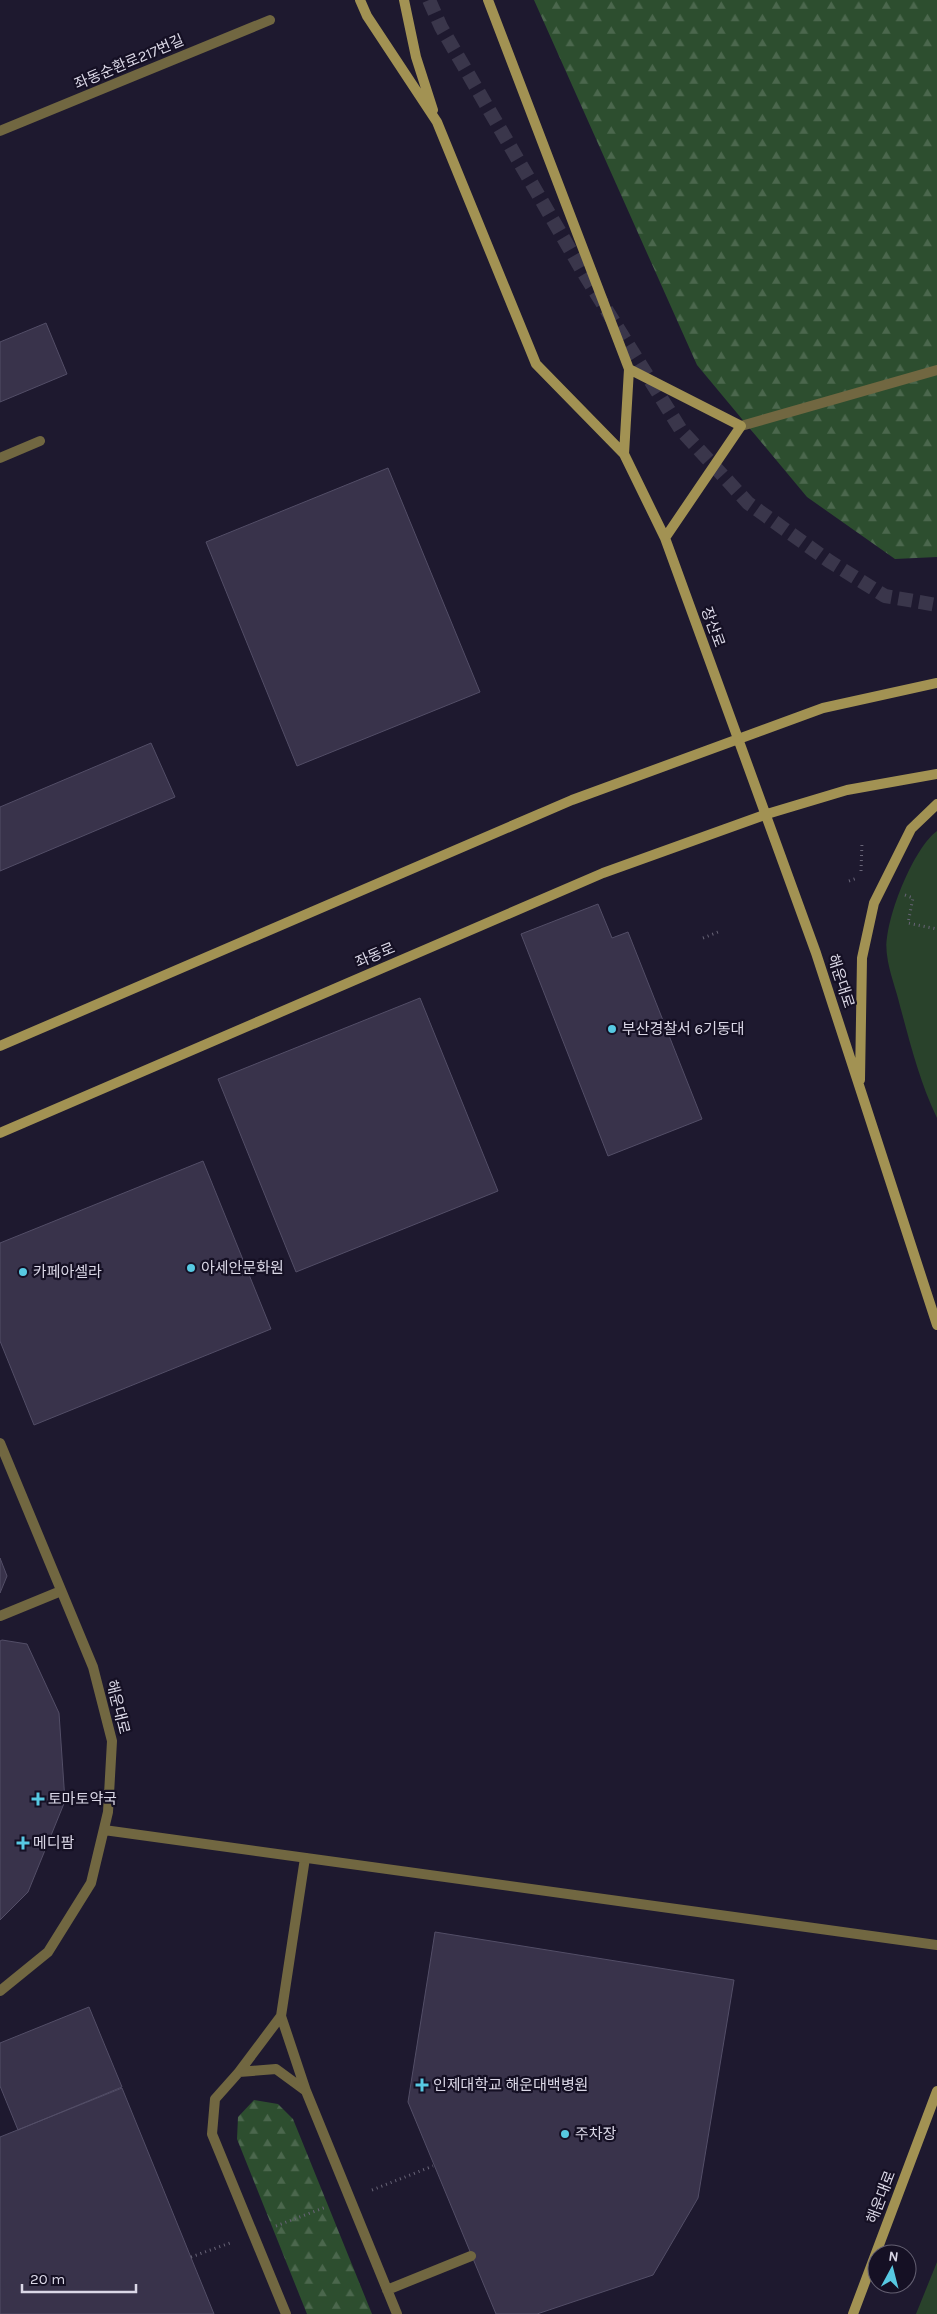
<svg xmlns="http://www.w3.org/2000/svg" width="937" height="2314" viewBox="0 0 937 2314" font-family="Karla,'Noto Sans KR',sans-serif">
<defs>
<pattern id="forest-firs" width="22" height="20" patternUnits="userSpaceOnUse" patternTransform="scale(1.25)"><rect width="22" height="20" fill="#2d4e2f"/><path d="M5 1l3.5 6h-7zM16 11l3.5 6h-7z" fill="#4b674d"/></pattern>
</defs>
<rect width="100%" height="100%" fill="#1e192f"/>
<path fill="#29422b" d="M937 831V1118C919 1080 911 1046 900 1006 896 989 889 972 887 955 882 925 913 848 937 831Z
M937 2262V2314H916Z"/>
<path fill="url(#forest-firs)" d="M534 0H937V557L895 559 807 497 697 365Z
M254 2100 278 2104 293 2119 372 2314H307L237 2139 238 2117Z"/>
<path fill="#39334b" stroke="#534e67" d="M46 323 67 374 0 402V342Z
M388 468 480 692 297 766 206 542Z
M151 743 175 797 0 871V807Z
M598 904 612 938 628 932 702 1119 608 1156 521 934Z
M420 998 498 1191 296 1272 218 1079Z
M203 1161 271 1329 34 1425 0 1341V1243Z
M0 1558 7 1576 0 1593Z
M2 1640 27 1644 59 1713 65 1801 28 1892 0 1920V1641Z
M435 1932 734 1980 698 2198 653 2275 537 2314H496L408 2102Z
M89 2007 122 2087 18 2130 0 2086V2043Z
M122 2088 214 2314H0V2137Z"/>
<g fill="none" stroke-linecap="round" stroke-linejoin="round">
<path stroke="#3a364b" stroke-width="14" stroke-dasharray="14 7" stroke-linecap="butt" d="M429 0 441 27 583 272 681 430 748 503 829 561 885 596 937 605"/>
<path stroke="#686477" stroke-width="3" stroke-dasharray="1 4" stroke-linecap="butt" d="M861 871 862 842
M849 881 857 878
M905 895 913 898 908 923 937 929
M703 938 718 932
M372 2190 433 2166
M276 2226 326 2207
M191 2257 230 2243"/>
<path stroke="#716741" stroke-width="10" d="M0 458 40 441
M305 1858 281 2016 306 2091
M239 2072 281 2016
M387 2290 471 2256
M286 2314 212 2134 215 2099 239 2072 276 2069 306 2091 397 2314"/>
<path stroke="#716741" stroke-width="10" d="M0 131 270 20
M741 426 937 370
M0 1443 93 1667 112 1741 108 1812 91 1883 48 1952 0 1991
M0 1616 61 1591
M104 1830 937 1945"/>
<path stroke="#a29253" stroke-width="10" d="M360 0 367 16 437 122 536 364 624 454 665 538 816 953 937 1325
M404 0 416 57 433 110
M488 0 629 369 624 454
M629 369 741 426 665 538
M0 1046 572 800 823 708 937 683
M860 1080 862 958 874 903 911 829 937 804
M0 1133 603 873 767 814 847 790 937 774
M853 2314 937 2091"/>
</g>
<g fill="#57c9e2" stroke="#151024" stroke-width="2">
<circle cx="612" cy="1029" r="5"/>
<circle cx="191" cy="1268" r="5"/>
<circle cx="23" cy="1272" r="5"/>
<path d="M35.5 1791.5h5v5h5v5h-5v5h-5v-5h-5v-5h5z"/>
<path d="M20.5 1835.5h5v5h5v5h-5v5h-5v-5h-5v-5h5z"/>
<path d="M419.5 2077.5h5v5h5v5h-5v5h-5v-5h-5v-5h5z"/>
<circle cx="565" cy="2134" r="5"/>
</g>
<g text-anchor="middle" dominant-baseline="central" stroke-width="4.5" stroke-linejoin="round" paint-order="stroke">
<g font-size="15" fill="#dbd8e7" stroke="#151024">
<text transform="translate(129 62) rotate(-23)">좌동순환로217번길</text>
<text transform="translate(713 627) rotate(70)">장산로</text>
<text transform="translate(375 955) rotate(-23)">좌동로</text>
<text transform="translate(841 981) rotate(72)">해운대로</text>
<text transform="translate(118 1707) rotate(76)">해운대로</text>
<text transform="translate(881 2197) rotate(-69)">해운대로</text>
</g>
<g font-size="15" fill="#dbd8e7" stroke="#151024" text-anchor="start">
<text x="622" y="1029">부산경찰서 6기동대</text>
<text x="201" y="1268">아세안문화원</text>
<text x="33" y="1272">카페아셀라</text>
<text x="48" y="1799">토마토약국</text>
<text x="33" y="1843">메디팜</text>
<text x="433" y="2085">인제대학교 해운대백병원</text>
<text x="575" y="2134">주차장</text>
</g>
</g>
<g transform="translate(892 2269) rotate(7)"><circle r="24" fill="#151024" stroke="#646072"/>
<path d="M0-4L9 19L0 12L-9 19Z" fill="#57c9e2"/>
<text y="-8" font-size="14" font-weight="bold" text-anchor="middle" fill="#dbd8e7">N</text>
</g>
<path d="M22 2284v8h114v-8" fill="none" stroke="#dbd8e7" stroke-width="2.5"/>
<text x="30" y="2284" font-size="15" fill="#dbd8e7" stroke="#151024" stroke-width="4" paint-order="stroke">20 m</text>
</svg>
